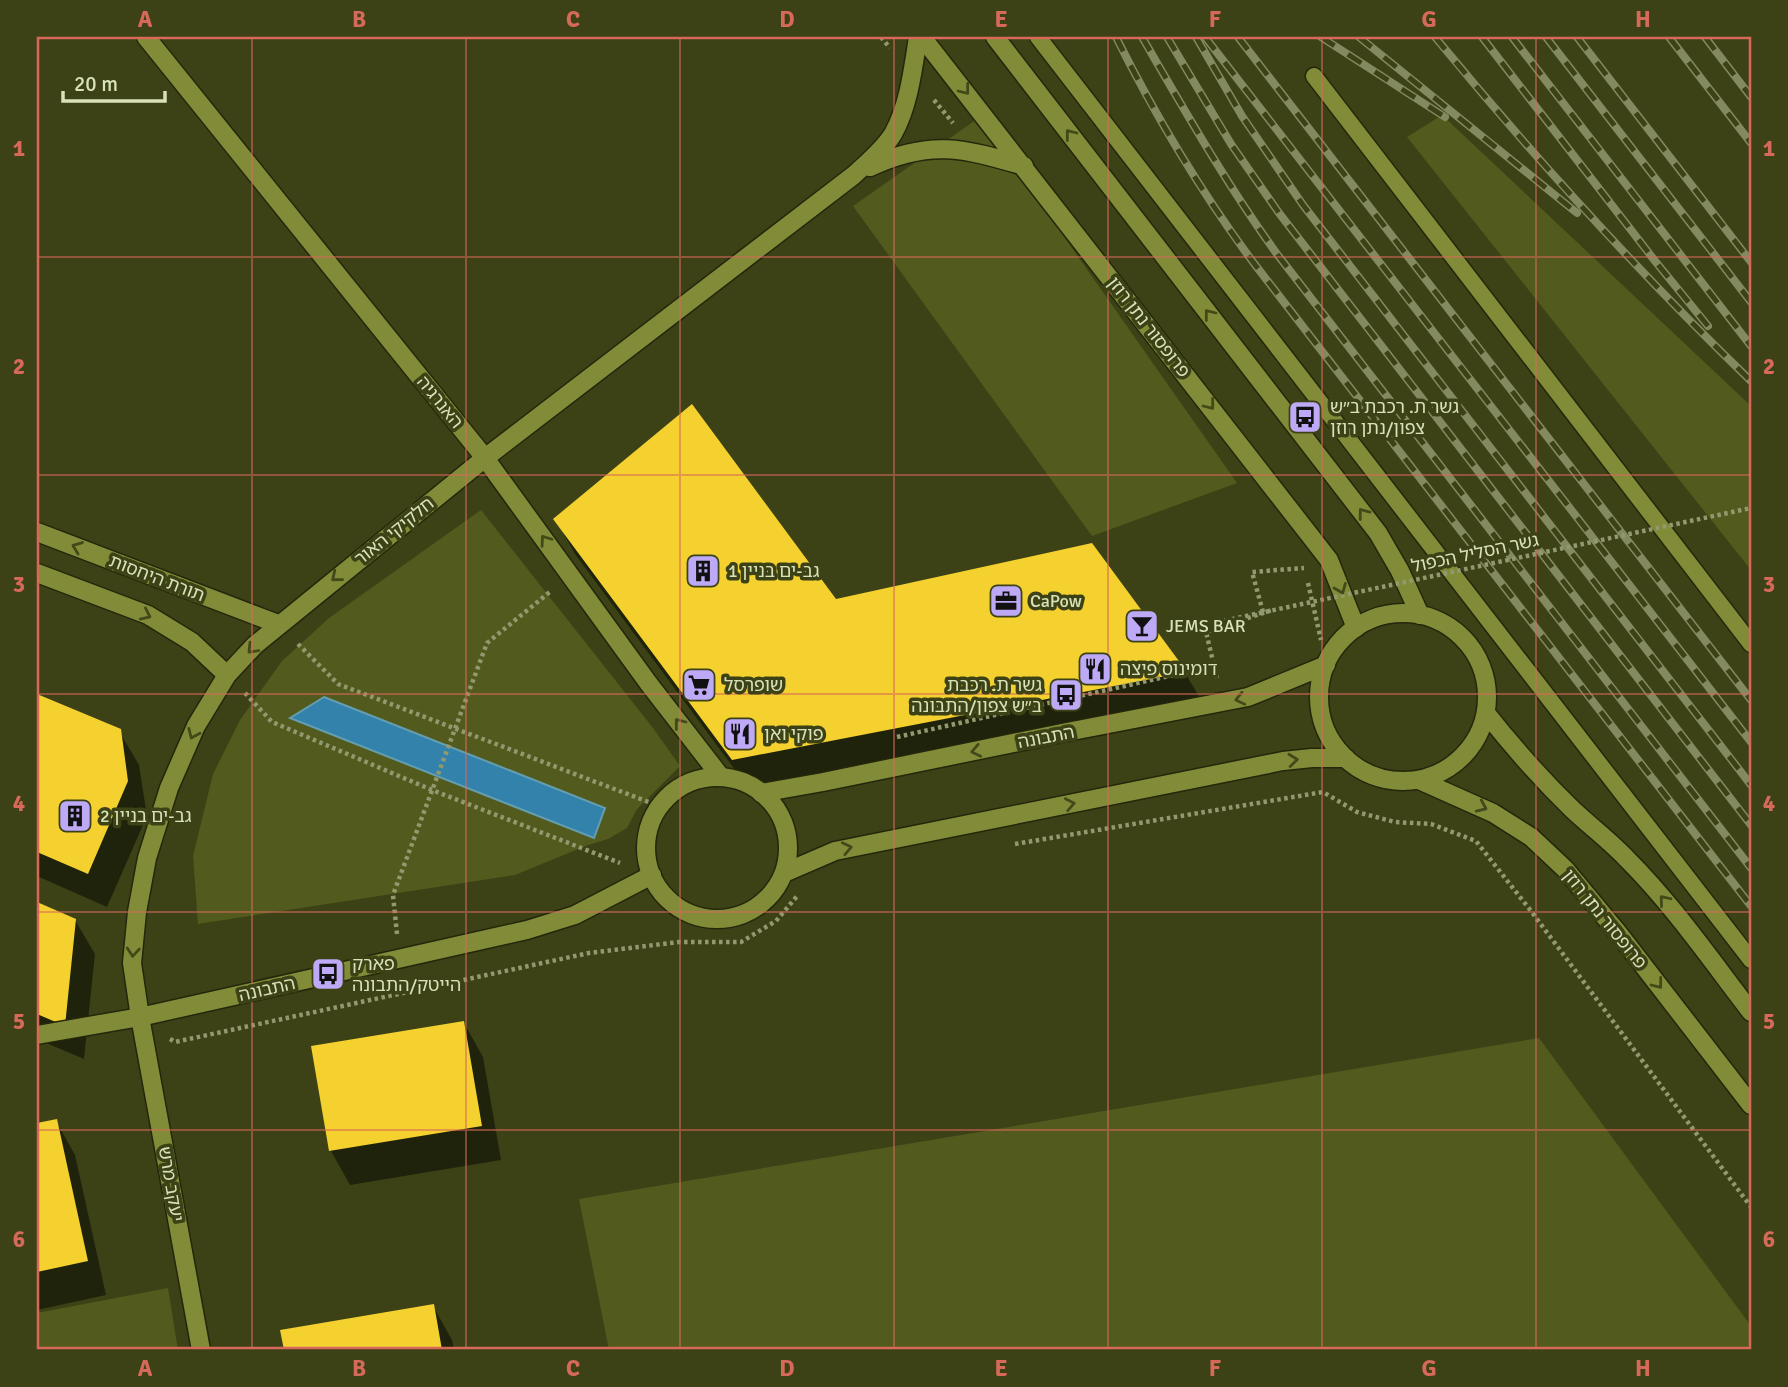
<svg xmlns="http://www.w3.org/2000/svg" width="1788" height="1387" viewBox="0 0 1788 1387" font-family="Signika,'Noto Sans Hebrew',sans-serif">
<rect width="100%" height="100%" fill="#3c4215"/>
<path fill="#525a1d" d="M1442 115 1751 406V570L1407 137Z
M980 117 1237 483 1092 536 853 206Z
M481 510 653 728 680 766 637 809 627 828 608 839 588 845 515 875 198 924 193 856 213 774 240 720 282 661 329 618Z
M1539 1038 1751 1326V1350H609L579 1199Z
M168 1288 178 1350H37V1313Z"/>
<path fill="#3282ac" stroke="#649eb0" stroke-width="2" d="M324 697 605 808 594 838 290 718Z"/>
<path fill="#0007" d="M556 520 835 601 1091 545 1185 673 1205 706 753 794 575 554Z
M37 696 119 731 139 765 147 816 107 907 37 876Z
M37 904 75 920 95 954 84 1059 37 1039Z
M464 1023 483 1057 501 1160 350 1185 331 1151 313 1048Z
M56 1121 75 1155 106 1295 37 1310V1125Z
M433 1306 452 1340 454 1350H286L282 1331Z"/>
<path fill="#f4d12f" d="M692 404 836 599 1092 543 1187 672 732 760 553 519Z
M37 694 121 729 128 781 88 874 37 852Z
M37 902 76 919 65 1026 37 1014Z
M464 1021 482 1126 329 1151 311 1046Z
M57 1119 88 1261 37 1272V1123Z
M434 1304 442 1350H284L280 1330Z"/>
<g fill="none" stroke-linecap="round" stroke-linejoin="round">
<defs>
<path id="lane" d="M1038 37 1751 960
M1314 76 1751 644"/>
<path id="street" d="M146 37 485 458 854 175C868 162 883 150 893 134 909 105 913 69 918 37
M870 167C930 139 963 148 1024 166"/>
<path id="secondary" d="M922 37 1329 560 1356 628
M995 37 1378 533 1400 571 1420 615
M37 532 278 624
M37 573 148 615 192 642 227 675
M1319 697a84 84 0 1 1 168 0a84 84 0 1 1-168 0Z
M1486 713C1513 747 1541 779 1572 809 1590 826 1610 841 1627 859 1673 905 1711 960 1751 1012
M646 848a71 71 0 1 1 142 0a71 71 0 1 1-142 0Z
M1419 780 1493 813 1531 837 1565 869 1619 934 1751 1105
M761 793 823 782 1067 732 1248 697 1326 665
M784 873 835 851 1283 761 1312 758H1346
M37 1035 140 1017 527 930 575 915 652 875
M201 1350 140 1017 132 963 137 912 147 858 169 788 196 726 227 675 255 645 485 458 649 684 721 777"/>
</defs>
<use href="#lane" stroke="#24270c" stroke-width="19"/>
<use href="#street" stroke="#24270c" stroke-width="21"/>
<use href="#secondary" stroke="#24270c" stroke-width="21"/>
<path stroke="#92996f" stroke-width="4.5" stroke-dasharray="3.5 3.5" stroke-linecap="butt" d="M881 37 890 48
M934 100 953 123
M1308 583 1321 640
M1263 612 1252 572 1304 568
M298 644 338 684 659 806
M1217 678 1206 632 1272 610
M245 693 272 722 432 790 620 863
M897 737 1187 672 1214 668
M1015 844 1323 792 1357 812 1395 822 1431 824 1476 841 1531 911 1751 1207
M397 934 393 895 487 643 551 591
M170 1039 175 1042 589 953 679 942H741L776 921 798 895"/>
<use href="#lane" stroke="#828c38" stroke-width="16"/>
<use href="#street" stroke="#828c38" stroke-width="18"/>
<use href="#secondary" stroke="#828c38" stroke-width="18"/>
<defs>
<path id="rail" d="M1116 37C1156 117 1202 194 1256 266L1751 906
M1142 37C1185 111 1227 185 1277 254L1751 868
M1167 37 1231 144 1279 213 1751 825
M1196 37 1242 116 1303 205 1751 785
M1205 37 1751 742
M1238 37 1751 700
M1321 37 1445 117
M1359 37 1577 213
M1435 37C1534 157 1639 273 1751 381
M1482 37 1655 261 1708 326
M1512 37 1751 346
M1546 37 1751 302
M1577 37 1751 262
M1669 37 1751 143
M1705 37 1751 97"/>
</defs>
<use href="#rail" stroke="#848a5f" stroke-width="8"/>
<use href="#rail" stroke="#3c4215" stroke-width="5" stroke-dasharray="16" stroke-linecap="butt"/>
<path stroke="#92996f" stroke-width="4.5" stroke-dasharray="3.5 3.5" stroke-linecap="butt" d="M1204 625 1751 508"/>
</g>
<defs><path id="oneway-chevron" d="M-2-3.5L2.5 0L-2 3.5" fill="none" stroke-width="1.6" stroke-linecap="round" stroke-linejoin="round" transform="scale(1.75)"/></defs>
<g stroke="#434918">
<use href="#oneway-chevron" transform="translate(965 90) rotate(52)"/>
<use href="#oneway-chevron" transform="translate(1070 134) rotate(-128)"/>
<use href="#oneway-chevron" transform="translate(1209 314) rotate(-128)"/>
<use href="#oneway-chevron" transform="translate(1210 405) rotate(52)"/>
<use href="#oneway-chevron" transform="translate(1363 513) rotate(-127)"/>
<use href="#oneway-chevron" transform="translate(545 540) rotate(-126)"/>
<use href="#oneway-chevron" transform="translate(77 547) rotate(-159)"/>
<use href="#oneway-chevron" transform="translate(336 577) rotate(141)"/>
<use href="#oneway-chevron" transform="translate(1341 589) rotate(68)"/>
<use href="#oneway-chevron" transform="translate(146 615) rotate(25)"/>
<use href="#oneway-chevron" transform="translate(252 649) rotate(134)"/>
<use href="#oneway-chevron" transform="translate(1240 699) rotate(167)"/>
<use href="#oneway-chevron" transform="translate(679 723) rotate(-128)"/>
<use href="#oneway-chevron" transform="translate(193 734) rotate(114)"/>
<use href="#oneway-chevron" transform="translate(976 751) rotate(168)"/>
<use href="#oneway-chevron" transform="translate(1293 760) rotate(-6)"/>
<use href="#oneway-chevron" transform="translate(1070 804) rotate(-11)"/>
<use href="#oneway-chevron" transform="translate(1482 807) rotate(24)"/>
<use href="#oneway-chevron" transform="translate(847 848) rotate(-12)"/>
<use href="#oneway-chevron" transform="translate(1664 900) rotate(-130)"/>
<use href="#oneway-chevron" transform="translate(133 952) rotate(95)"/>
<use href="#oneway-chevron" transform="translate(1658 984) rotate(52)"/>
</g>
<path fill="none" stroke="#d7695a" stroke-width="2" stroke-opacity="0.55" d="M252 37V1350M466 37V1350M680 37V1350M894 37V1350M1108 37V1350M1322 37V1350M1536 37V1350M37 257H1751M37 475H1751M37 694H1751M37 912H1751M37 1130H1751"/>
<defs>
<symbol id="bus-square" viewBox="-11 -11 22 22"><rect x="-9" y="-9" width="18" height="18" rx="4" fill="#bda9f5" stroke="#3c4215"/><path d="M-5-6H5V4H4V6H2V4H-2V6H-4V4H-5ZM-3.5-4V0h7V-4ZM-3.5 1.2v1.5H-2V1.2ZM2 1.2v1.5H3.5V1.2Z" fill="#111"/></symbol>
<symbol id="building-square" viewBox="-11 -11 22 22"><rect x="-9" y="-9" width="18" height="18" rx="4" fill="#bda9f5" stroke="#3c4215"/><path d="M-4-6H4V6H1V3H-1V6H-4ZM-2.5-4.3h1.7v1.8h-1.7ZM.8-4.3h1.7v1.8H.8ZM-2.5-1h1.7V.8h-1.7ZM.8-1h1.7V.8H.8Z" fill="#111"/></symbol>
<symbol id="office-square" viewBox="-11 -11 22 22"><rect x="-9" y="-9" width="18" height="18" rx="4" fill="#bda9f5" stroke="#3c4215"/><path d="M-6-3h4V-5.5h4V-3h4V5H-6ZM-1-4.5V-3h2v-1.5ZM-6 0V1H6V0Z" fill="#111"/></symbol>
<symbol id="bar-square" viewBox="-11 -11 22 22"><rect x="-9" y="-9" width="18" height="18" rx="4" fill="#bda9f5" stroke="#3c4215"/><path d="M-6-5H6L.8 .8V4.5H3.5V6h-7V4.5H-.8V.8Z" fill="#111"/></symbol>
<symbol id="restaurant-square" viewBox="-11 -11 22 22"><rect x="-9" y="-9" width="18" height="18" rx="4" fill="#bda9f5" stroke="#3c4215"/><path d="M-5-6h1v4h1v-4h1v4h1v-4h1v5L-1.5 .5V6h-2V.5L-5-1ZM5-6V6H3V1.5H1.5Q1.5-4 5-6Z" fill="#111"/></symbol>
<symbol id="supermarket-square" viewBox="-11 -11 22 22"><rect x="-9" y="-9" width="18" height="18" rx="4" fill="#bda9f5" stroke="#3c4215"/><path d="M-6-5.5h2.5l.6 2H6L4.5 2H-2.5L-4.4-4H-6ZM-1.5 3.2a1.3 1.3 0 1 0 .1 0ZM3 3.2a1.3 1.3 0 1 0 .1 0Z" fill="#111"/></symbol>
</defs>
<g fill-rule="evenodd">
<use href="#bus-square" x="1286" y="398" width="38" height="38"/>
<use href="#building-square" x="684" y="552" width="38" height="38"/>
<use href="#office-square" x="987" y="582" width="38" height="38"/>
<use href="#bar-square" x="1123" y="607" width="38" height="38"/>
<use href="#restaurant-square" x="1076" y="650" width="38" height="38"/>
<use href="#supermarket-square" x="680" y="666" width="38" height="38"/>
<use href="#bus-square" x="1047" y="676" width="38" height="38"/>
<use href="#restaurant-square" x="721" y="715" width="38" height="38"/>
<use href="#building-square" x="56" y="797" width="38" height="38"/>
<use href="#bus-square" x="309" y="955" width="38" height="38"/>
</g>
<g text-anchor="middle" dominant-baseline="central" stroke-width="7" stroke-linejoin="round" paint-order="stroke">
<g font-size="18" fill="#d9e1b8" stroke="#3c4215">
<text transform="translate(1149 327) rotate(52)">פרופסור נתן רוזן</text>
<text transform="translate(440 402) rotate(51)">האנרגיה</text>
<text transform="translate(394 531) rotate(-39)">חלקיקי האור</text>
<text transform="translate(1475 553) rotate(-12)">גשר הסליל הכפול</text>
<text transform="translate(157 578) rotate(21)">תורת היחסות</text>
<text transform="translate(1046 737) rotate(-11)">התבונה</text>
<text transform="translate(1605 919) rotate(51)">פרופסור נתן רוזן</text>
<text transform="translate(267 989) rotate(-13)">התבונה</text>
<text transform="translate(171 1184) rotate(80)">יעקב מרש</text>
</g>
<g font-size="18" fill="#d9e1b8" stroke="#3c4215" text-anchor="start">
<text x="1330" y="407">גשר ת. רכבת ב״ש<tspan x="1330" dy="21">צפון/נתן רוזן</tspan></text>
<text x="728" y="571">גב-ים בניין 1</text>
<text x="1030" y="601">CaPow</text>
<text x="1166" y="626">JEMS BAR</text>
<text x="1120" y="669">דומינוס פיצה</text>
<text x="724" y="685">שופרסל</text>
<text x="1042" y="685" text-anchor="end">גשר ת. רכבת<tspan x="1042" dy="21">ב״ש צפון/התבונה</tspan></text>
<text x="764" y="734">פוקי ואן</text>
<text x="100" y="816">גב-ים בניין 2</text>
<text x="352" y="964">פארק<tspan x="352" dy="21">הייטק/התבונה</tspan></text>
</g>
</g>
<rect width="1788" height="1387" fill="none" stroke="#3c4215" stroke-width="77"/>
<path d="M63 91v10h102v-10" fill="none" stroke="#d9e1b8" stroke-width="3.5"/>
<text x="74" y="91" font-size="21" fill="#d9e1b8" stroke="#3c4215" stroke-width="5" paint-order="stroke">20 m</text>
<rect x="38" y="38" width="1712" height="1310" fill="none" stroke="#d7695a" stroke-width="2.5"/>
<g font-size="23" text-anchor="middle" font-weight="bold" fill="#d7695a">
<text x="145" y="27">A</text>
<text x="359" y="27">B</text>
<text x="573" y="27">C</text>
<text x="787" y="27">D</text>
<text x="1001" y="27">E</text>
<text x="1215" y="27">F</text>
<text x="1429" y="27">G</text>
<text x="1643" y="27">H</text>
<text x="19" y="156">1</text>
<text x="1769" y="156">1</text>
<text x="19" y="374">2</text>
<text x="1769" y="374">2</text>
<text x="19" y="592">3</text>
<text x="1769" y="592">3</text>
<text x="19" y="811">4</text>
<text x="1769" y="811">4</text>
<text x="19" y="1029">5</text>
<text x="1769" y="1029">5</text>
<text x="19" y="1247">6</text>
<text x="1769" y="1247">6</text>
<text x="145" y="1376">A</text>
<text x="359" y="1376">B</text>
<text x="573" y="1376">C</text>
<text x="787" y="1376">D</text>
<text x="1001" y="1376">E</text>
<text x="1215" y="1376">F</text>
<text x="1429" y="1376">G</text>
<text x="1643" y="1376">H</text>
</g>
</svg>
